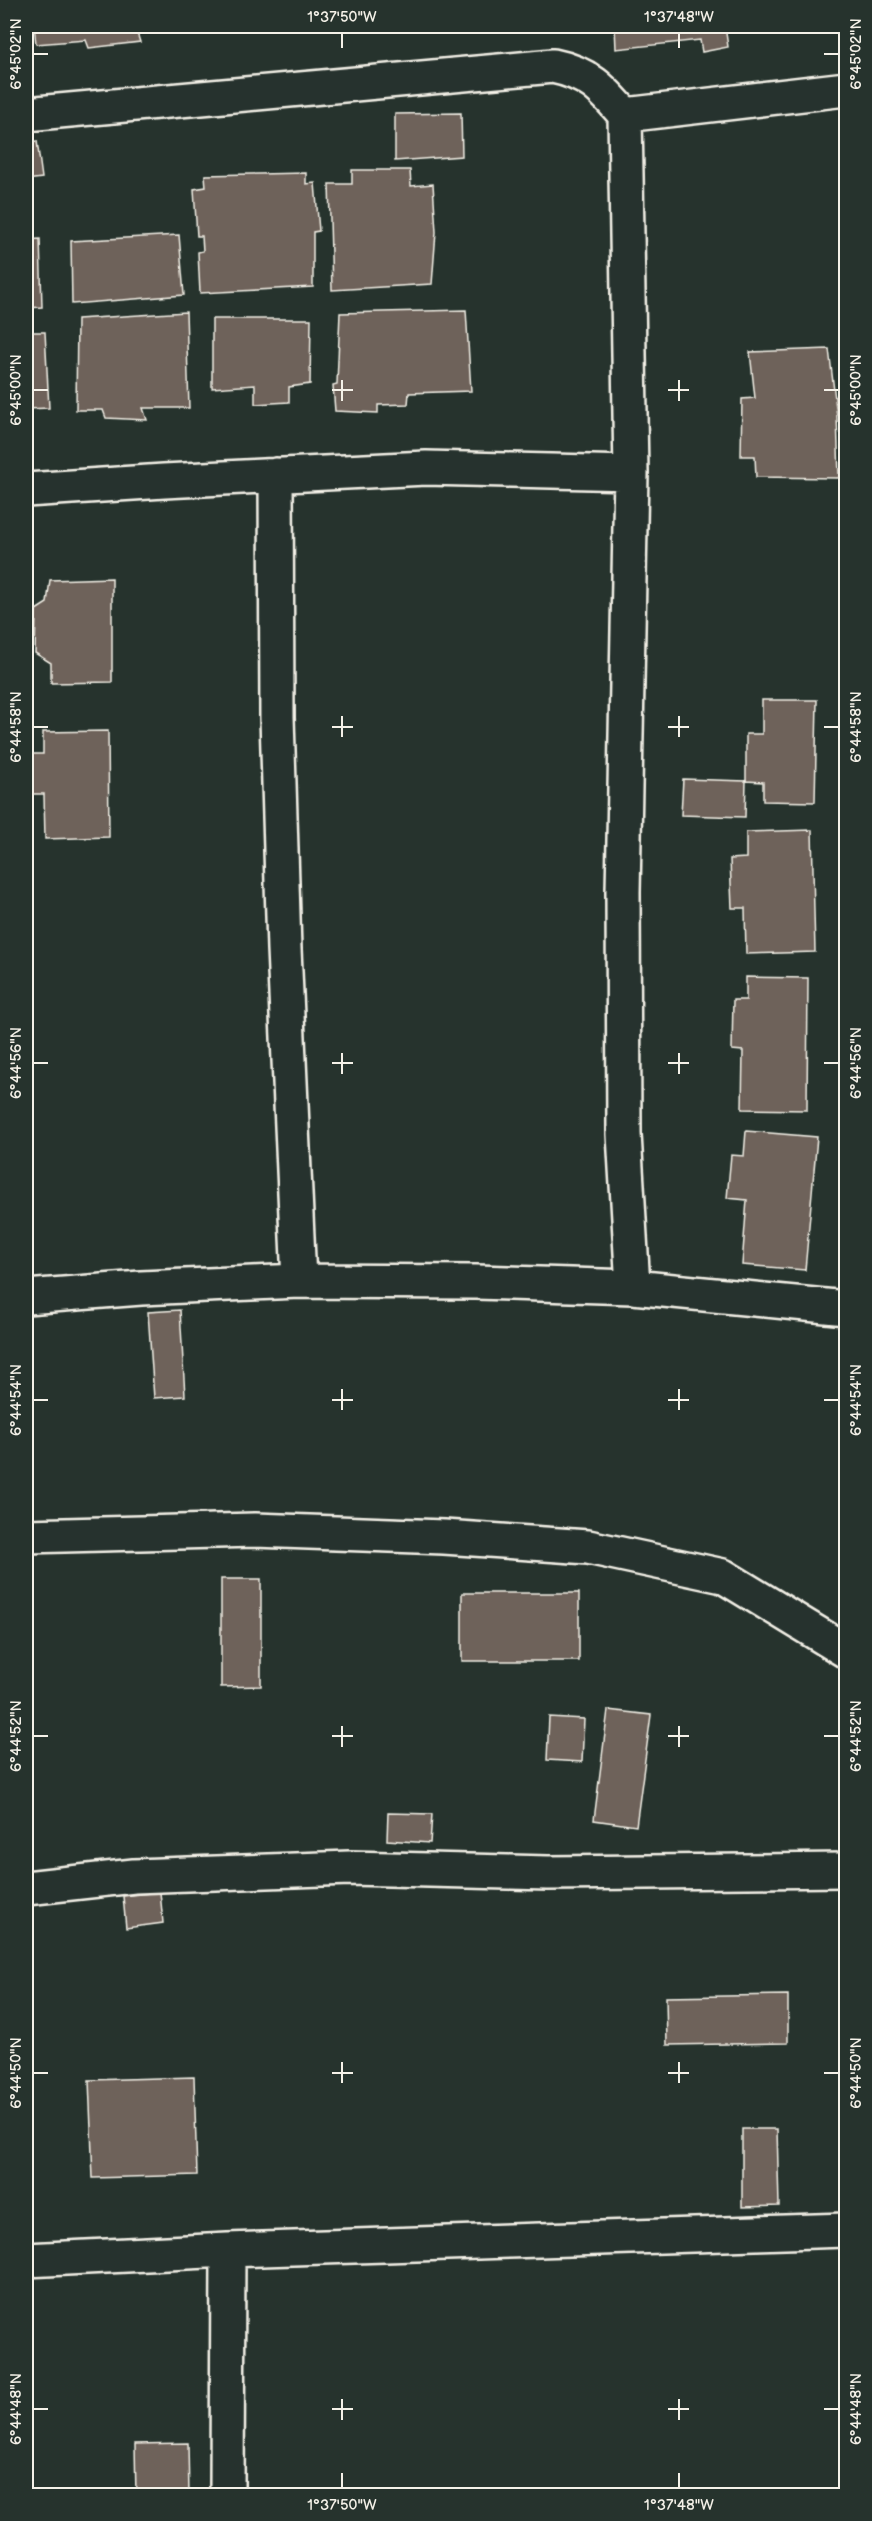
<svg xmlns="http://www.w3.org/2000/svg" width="872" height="2521" viewBox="0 0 872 2521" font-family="'Balsamiq Sans',sans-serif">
<rect width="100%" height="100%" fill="#26332d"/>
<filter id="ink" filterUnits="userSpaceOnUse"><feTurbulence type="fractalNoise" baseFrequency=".0167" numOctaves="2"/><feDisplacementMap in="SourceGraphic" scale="12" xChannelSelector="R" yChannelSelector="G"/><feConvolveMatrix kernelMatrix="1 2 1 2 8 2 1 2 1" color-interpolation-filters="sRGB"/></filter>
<g filter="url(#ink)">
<path fill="#6e625a" stroke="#f4f1e8" stroke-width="1.5" d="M34 26H158L136 30 140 42 89 48 86 40 36 44Z
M615 26H725L728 47 702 52 700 40 616 49Z
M461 113 462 156 395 161V114Z
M37 141 42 178 26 180V142Z
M352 170H410L411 186 433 184 436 232 432 284 332 290 329 184H352Z
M306 173V184L315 183 319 231 313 232V287L200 293 198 252 203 251 202 236H197L194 189 206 187 205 175Z
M179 235 184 295 72 304 71 241Z
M40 239 42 307 26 308V240Z
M466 310 471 391 409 393 408 404 378 405V413L335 411 333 385 337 384 340 313Z
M842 310H846V358H842Z
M186 312 189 408H143L147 420 106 418 103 410H76L77 319Z
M212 319H311L310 384 289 387V402L255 404V385L212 388Z
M26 332H45L49 408 26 409Z
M829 349 837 416 839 478 756 477 755 456H741L742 399 755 398 750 352Z
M840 492H846V605H841Z
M112 578V682L51 683V663L35 653 36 610 47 603 50 580Z
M762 700H817L815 802 763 801V782L746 781V734H762Z
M108 731 109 837 45 839 44 794H31V754H43V732Z
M683 779 746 781 745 817 681 815Z
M812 830 815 952 746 954 745 908H732L730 859 746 858V832Z
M746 977 808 978 807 1110 742 1109 743 1051 732 1050 733 1000H746Z
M844 982H846V1098H841Z
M746 1131 817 1137 805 1270 742 1265 747 1200 727 1198 731 1155 744 1156Z
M180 1310 185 1396 154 1398 148 1312Z
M221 1579H261V1686L221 1687Z
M462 1593H579V1661H462Z
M608 1710 651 1715 636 1826 594 1820Z
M549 1717 584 1719 582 1762 547 1760Z
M388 1813 432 1814 430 1843 387 1840Z
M160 1892 163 1923 126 1928 123 1896Z
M788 1995V2043L667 2045 666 1997Z
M194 2077 197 2175 93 2178 89 2080Z
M742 2129H777L779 2206 742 2207Z
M188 2443 189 2496H136L135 2444Z"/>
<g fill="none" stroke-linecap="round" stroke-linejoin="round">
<defs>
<path id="street" d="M26 114 553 66C588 73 603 89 625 115L631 473 623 892 624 1134 633 1287
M625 115 846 89
M276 475 277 717 284 949 299 1281
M26 490 164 481 426 468 631 473
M26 1297 141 1288 299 1281 476 1282 633 1287 846 1308
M26 1536 255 1530 444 1537 588 1547 723 1576 846 1651
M26 1888 134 1876 350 1868 548 1873 846 1870
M26 2260 228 2250 846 2230
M227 2496 228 2250"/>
</defs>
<use href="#street" stroke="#f4f1e8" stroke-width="38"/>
<use href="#street" stroke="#26332d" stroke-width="33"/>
</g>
</g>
<path fill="none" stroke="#f4f1e8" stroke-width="2" d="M342 33V48M679 33V48M33 54H48M824 54H839M342 380V401M679 380V401M33 390H48M332 390H353M668 390H689M824 390H839M342 716V737M679 716V737M33 727H48M332 727H353M668 727H689M824 727H839M342 1053V1074M679 1053V1074M33 1063H48M332 1063H353M668 1063H689M824 1063H839M342 1389V1410M679 1389V1410M33 1400H48M332 1400H353M668 1400H689M824 1400H839M342 1726V1747M679 1726V1747M33 1736H48M332 1736H353M668 1736H689M824 1736H839M342 2062V2083M679 2062V2083M33 2073H48M332 2073H353M668 2073H689M824 2073H839M342 2399V2420M679 2399V2420M33 2409H48M332 2409H353M668 2409H689M824 2409H839M342 2473V2488M679 2473V2488"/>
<rect width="872" height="2521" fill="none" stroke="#26332d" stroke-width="66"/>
<rect x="33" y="33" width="806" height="2455" fill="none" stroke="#f4f1e8" stroke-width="2"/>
<g font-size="15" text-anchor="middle" fill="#f4f1e8">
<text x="342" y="22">1°37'50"W</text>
<text x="679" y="22">1°37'48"W</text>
<text transform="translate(16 54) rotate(-90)" y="5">6°45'02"N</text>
<text transform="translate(856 54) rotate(-90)" y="5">6°45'02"N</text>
<text transform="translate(16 390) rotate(-90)" y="5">6°45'00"N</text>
<text transform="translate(856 390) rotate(-90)" y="5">6°45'00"N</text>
<text transform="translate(16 727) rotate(-90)" y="5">6°44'58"N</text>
<text transform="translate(856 727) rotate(-90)" y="5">6°44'58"N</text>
<text transform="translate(16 1063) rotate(-90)" y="5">6°44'56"N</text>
<text transform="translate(856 1063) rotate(-90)" y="5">6°44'56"N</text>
<text transform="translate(16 1400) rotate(-90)" y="5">6°44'54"N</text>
<text transform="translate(856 1400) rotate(-90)" y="5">6°44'54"N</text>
<text transform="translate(16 1736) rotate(-90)" y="5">6°44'52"N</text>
<text transform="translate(856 1736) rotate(-90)" y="5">6°44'52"N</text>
<text transform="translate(16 2073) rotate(-90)" y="5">6°44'50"N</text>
<text transform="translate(856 2073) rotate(-90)" y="5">6°44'50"N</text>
<text transform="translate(16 2409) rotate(-90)" y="5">6°44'48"N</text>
<text transform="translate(856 2409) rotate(-90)" y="5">6°44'48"N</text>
<text x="342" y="2510">1°37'50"W</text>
<text x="679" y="2510">1°37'48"W</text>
</g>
</svg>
